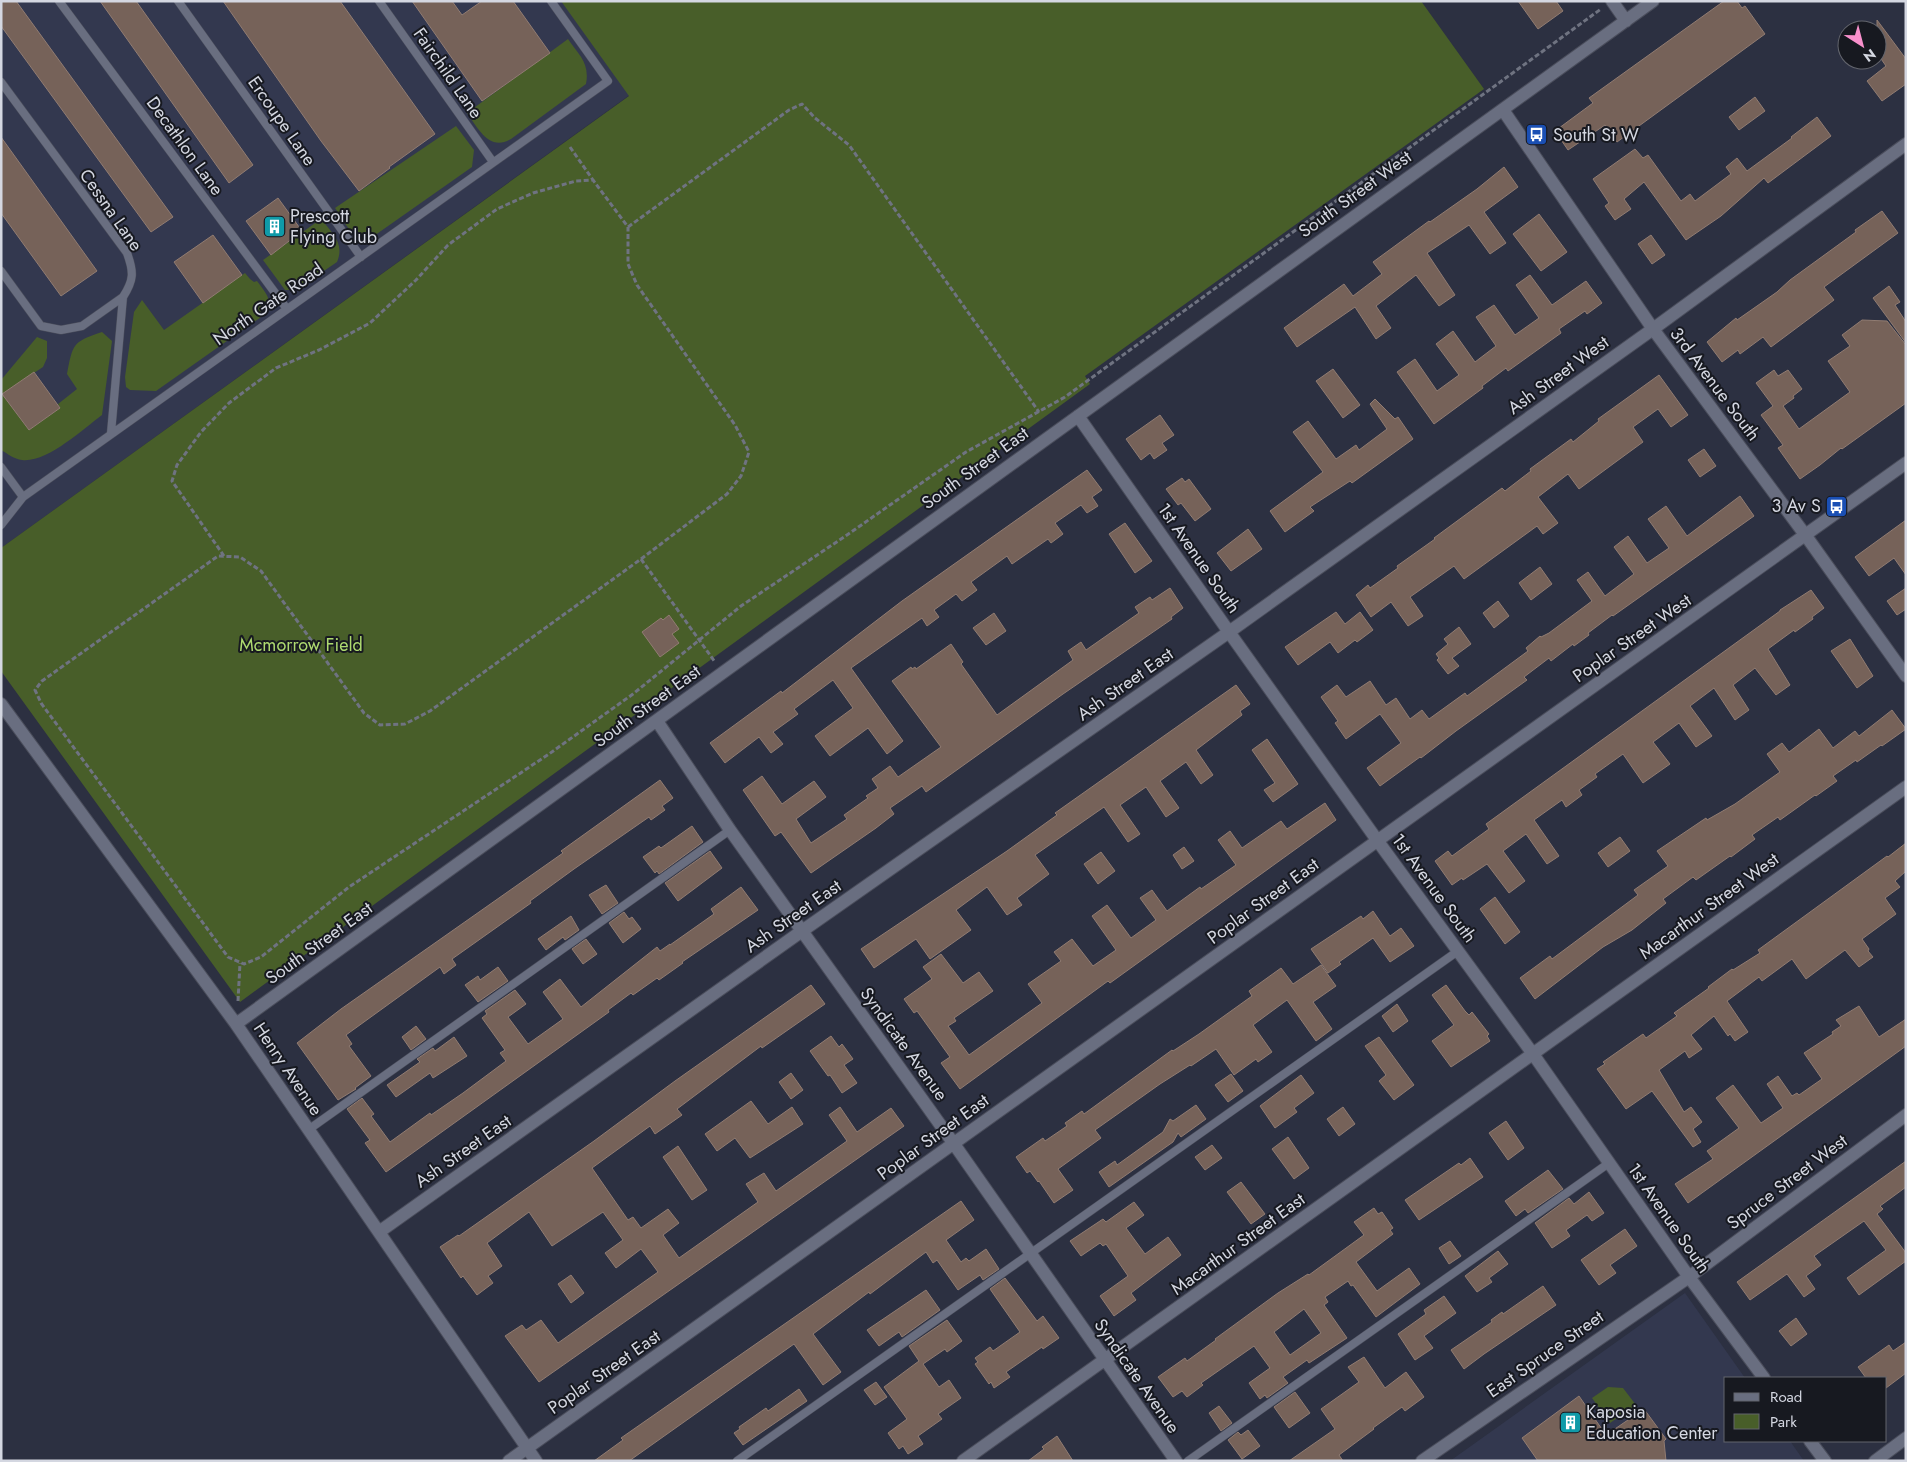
<svg xmlns="http://www.w3.org/2000/svg" width="1907" height="1462" viewBox="0 0 1907 1462" font-family="Jost,sans-serif">
<rect width="100%" height="100%" fill="#2c3041"/>
<path fill="#33384f" d="M1 1H760L1 548Z
M1685 1293 1745 1378H1726V1441H1790L1804 1461H1450Z"/>
<path fill="#485e29" d="M561 1H1421L1484 89 1085 376 1090 384 240 1002 1 671V548L629 96Z
M568 39C579 55 590 63 586 84L511 139C489 152 478 128 467 113Z
M456 126 474 150 472 167 371 238C351 240 345 222 335 208Z
M321 219C332 233 345 243 337 262L296 290H285L263 260Z
M245 273 250 279 254 282 257 281C267 295 276 302 261 317L156 391 130 390 126 387 125 377 134 312 142 300 164 330Z
M102 332 112 341 102 415C83 429 47 463 22 460 14 459 8 454 1 450V380L37 337 47 341V358L43 367 2 394 29 430 60 408 58 404 77 389 67 374C73 344 72 342 102 332Z
M1608 1387 1623 1388 1636 1405 1610 1423 1592 1398Z"/>
<path fill="#766259" stroke="#917c72" fill-rule="evenodd" d="M1 1H16L173 217 151 232 1 26Z
M100 1H136L253 165 229 183Z
M223 1H340L435 134 389 167 390 168 359 191 321 141Z
M412 1H452L462 15 482 1H513L550 53 482 101Z
M1518 1H1556L1563 11 1538 29Z
M1724 1H1737L1742 8 1745 6 1765 34 1617 142 1605 125 1568 150 1555 131 1593 103 1589 98Z
M1877 20 1906 59V84L1882 101 1867 81 1886 66 1877 53Z
M1755 97 1765 111 1739 130 1729 117Z
M1817 117 1831 136 1768 183 1764 178 1721 216 1686 240 1644 182 1624 199 1631 209 1615 220 1605 206 1609 203 1593 179 1635 149 1643 158 1648 155 1681 201 1690 194 1695 201 1731 174 1726 167 1737 158 1747 171 1792 138 1791 137Z
M1 137 97 271 61 296 1 213Z
M1504 167 1518 187 1484 212 1506 243 1490 254 1469 225 1427 253 1455 295 1439 306 1416 275 1376 306 1391 328 1376 339 1355 307 1297 347 1284 328 1344 284 1353 296 1382 274 1373 262 1429 221 1430 222 1477 189Z
M278 198 302 231 271 255 246 221Z
M1882 211 1898 233 1824 287 1834 300 1771 347 1763 337 1740 354 1738 350 1722 362 1707 342 1736 318 1737 320 1777 292 1790 280 1856 232 1855 230Z
M1539 214 1567 252 1541 271 1513 234Z
M213 235 242 275 203 303 174 262Z
M1651 235 1665 255 1652 264 1638 244Z
M1530 275 1552 305 1586 281 1602 303 1587 314 1585 311 1559 329 1561 333 1508 371 1506 368 1482 386 1483 388 1434 424 1397 372 1415 359 1437 391 1459 375 1436 344 1453 331 1475 362 1496 346 1476 317 1494 305 1515 335 1539 318 1516 285Z
M1889 286 1900 302 1895 305 1906 322V343L1873 298Z
M1862 320 1887 321 1906 345V403L1842 449 1841 448 1820 465 1800 479 1778 448 1783 445 1761 415 1773 406 1756 383 1774 370 1778 376 1788 370 1802 389 1793 396 1794 398 1783 406 1799 429 1850 392 1828 361 1850 346 1842 335Z
M1333 369 1360 405 1343 418 1316 381Z
M34 372 60 408 29 430 2 394Z
M1659 375 1688 415 1671 427 1658 409 1633 427 1643 442 1617 461 1579 489 1568 474 1538 497 1558 523 1543 534 1537 526 1464 579 1454 566 1410 597 1423 616 1408 626 1391 602 1371 617 1356 595 1368 585 1370 588 1398 568 1397 566 1435 539 1434 538 1502 488 1505 491 1531 471 1530 469 1571 439 1573 442 1599 421 1598 419Z
M1375 399 1395 419 1398 417 1413 439 1352 483 1350 481 1310 507 1314 511 1285 532 1270 511 1323 472 1293 432 1308 421 1336 459 1356 445 1359 450 1387 429 1370 404Z
M1160 415 1174 435 1162 443 1167 450 1154 459 1150 453 1141 460 1126 439Z
M1704 449 1716 466 1700 477 1688 460Z
M1087 470 1102 490 1092 497 1098 506 1087 513 1081 505 1055 523 1063 534 1051 543 1048 539 1012 564 1007 556 971 582 977 590 962 601 956 594 934 610 939 617 927 626 922 618 851 668 903 741 887 754 868 728 830 756 815 736 853 708 833 680 794 709 798 714 773 732 783 744 771 753 759 737 725 763 710 743 781 691 782 693 902 601Z
M1182 478 1185 482 1189 479 1211 509 1195 521 1181 503 1178 505 1166 489Z
M1740 496 1754 516 1613 616 1612 615 1588 633 1589 635 1574 646 1573 644 1551 661 1549 658 1524 677 1527 680 1456 731 1421 758 1420 757 1380 786 1367 768 1401 743 1380 714 1346 739 1335 723 1338 721 1321 697 1337 685 1346 697 1370 681 1386 705 1396 698 1410 719 1422 710 1429 719 1465 693 1467 696 1528 651 1526 648 1540 636 1541 637 1549 633 1592 601 1577 580 1588 572 1605 596 1634 574 1614 547 1628 536 1647 563 1669 548 1648 519 1666 506 1687 536Z
M1906 520V575L1894 558 1869 576 1855 557Z
M1125 523 1152 561 1135 573 1109 534Z
M1248 529 1262 549 1231 571 1217 553Z
M1540 567 1552 584 1531 600 1519 583Z
M1170 588 1183 608 1171 617 1172 619 1063 694 926 792 922 786 890 808 894 814 876 828 811 873 781 832 775 836 743 790 762 776 782 804 814 781 826 797 796 819 811 843 847 819 844 815 868 798 866 796 878 788 872 779 890 766 898 777 941 747 892 681 911 667 912 669 915 667 916 669 951 644 963 662 961 664 997 715 1073 660 1068 651 1081 642 1086 650 1139 613 1135 607 1150 597 1152 600Z
M1906 588V609L1897 615 1887 601Z
M1811 590 1824 608 1812 617 1813 619 1795 632 1794 630 1768 649 1790 685 1776 695 1755 668 1733 685 1749 710 1735 720 1714 688 1690 706 1712 736 1696 747 1679 723 1653 742 1670 764 1643 783 1623 754 1595 774 1597 777 1579 790 1582 795 1566 807 1562 800 1534 820 1559 856 1547 864 1526 834 1503 851 1525 881 1509 893 1487 864 1463 880 1462 878 1452 885 1435 861 1448 851 1452 856 1478 837 1489 829 1486 824 1780 611V610Z
M1498 601 1509 616 1494 628 1483 613Z
M1336 612 1345 624 1360 612 1373 630 1357 642 1355 640 1338 653 1330 642 1298 665 1285 647Z
M994 613 1006 631 986 645 973 628Z
M669 615 679 629 672 634 679 643 660 657 642 632 661 618 663 620Z
M1459 627 1471 644 1452 658 1459 666 1448 674 1437 660 1439 658 1436 654 1448 644 1444 639Z
M1850 639 1873 676 1857 688 1831 651Z
M1236 685 1250 704 1240 711 1242 715 1196 750 1213 775 1201 784 1186 762 1160 781 1179 808 1166 817 1146 787 1120 805 1140 834 1128 842 1104 807 1035 855 1049 874 1017 898 1022 905 1007 915 987 887 956 910 971 930 930 959 916 939 874 968 861 949 1007 851 1057 815 1055 813Z
M1892 710 1906 729 1882 746 1881 745 1857 762 1856 760 1833 776 1837 781 1816 796 1815 795 1780 820 1778 817 1752 835 1755 839 1731 857 1730 856 1696 880 1693 877 1663 899 1666 903 1632 930 1603 947 1535 999 1520 978 1550 956 1552 959 1638 895 1634 890 1668 866 1657 851 1706 818 1707 820 1735 804 1780 772 1767 754 1782 743 1789 752 1819 729 1833 748 1855 731 1859 736Z
M1267 739 1298 784 1273 802 1264 790 1275 783 1252 750Z
M660 780 673 798 662 806 665 810 651 820 649 817 574 869 530 901 531 903 452 959 456 965 444 974 440 967 346 1035 352 1044 349 1046 371 1076 355 1088 356 1089 338 1100 297 1043 341 1009 563 853 561 851Z
M1325 803 1336 820 1110 983 1108 981 960 1089 941 1063 950 1057 917 1011 914 1013 904 999 932 979 923 967 941 954 963 983 979 972 993 991 954 1018 956 1021 948 1026 969 1055 1042 1003 1028 984 1061 961 1054 952 1072 939 1093 966 1116 950 1092 916 1107 905 1131 938 1156 920 1140 898 1152 890 1167 911 1200 887 1201 889 1236 865 1218 840 1230 831 1242 848 1281 821 1287 829Z
M692 826 703 842 659 874 657 871 655 873 643 857 659 846 661 848Z
M1620 837 1630 851 1608 867 1598 853Z
M1906 843V871L1895 881 1900 887 1885 898 1896 914 1862 939 1869 949 1868 951 1873 957 1859 967 1845 950 1806 979 1792 959 1762 981 1759 977 1727 1001 1748 1032 1735 1041 1730 1034 1728 1036 1714 1016 1691 1035 1702 1049 1689 1058 1685 1051 1659 1070 1684 1112 1691 1107 1702 1122 1693 1129 1701 1142 1693 1147 1652 1091 1626 1109 1597 1069 1605 1064 1603 1062 1643 1034 1646 1038 1677 1016 1674 1013 1709 988 1708 987 1732 969 1733 970 1760 953 1758 950 1887 856 1888 857Z
M1184 847 1194 861 1182 869 1173 855Z
M710 851 722 868 678 901 665 883Z
M1101 852 1115 871 1098 884 1084 864Z
M606 885 618 903 602 914 589 895Z
M741 887 758 910 682 962 683 963 659 980 657 978 633 995 631 993 608 1010 609 1012 386 1172 365 1143 370 1140 347 1109 362 1098 374 1114 371 1116 390 1142 430 1113 431 1115 463 1093 506 1061 500 1053 505 1050 482 1018 487 1014 485 1011 515 990 526 1004 508 1017 528 1044 563 1019 543 992 560 979 581 1007 657 947 660 951 670 944V945L714 914 711 909Z
M1495 897 1520 932 1505 944 1480 909Z
M1373 911 1390 936 1401 928 1414 946 1390 962 1373 938 1339 962 1341 964 1328 973 1311 949 1361 916 1363 919Z
M624 912 629 919 632 917 641 929 623 943 609 923Z
M571 916 579 930 565 940 563 937 546 950 538 939Z
M586 939 597 954 583 964 572 949Z
M1321 965 1336 986 1313 1002 1332 1029 1316 1041 1287 1000 1253 1025 1272 1052 1258 1062 1256 1059 1234 1075 1216 1049 1191 1066 1190 1065 1160 1084 1095 1130 1101 1138 1058 1169 1073 1190 1054 1203 1039 1181 1038 1182 1030 1171 1027 1173 1016 1157 1043 1138 1045 1141 1067 1126 1065 1123 1082 1111 1084 1114 1172 1050 1173 1051 1199 1034 1252 996 1249 991 1281 968 1293 984Z
M498 967 508 981 478 1002 465 985 478 976 480 980Z
M811 985 825 1004 762 1048 761 1046 677 1109 682 1115 655 1134 650 1126 592 1168 628 1220 633 1217 641 1228 668 1209 679 1223 663 1235 679 1258 758 1202 746 1184 764 1173 776 1191 847 1141 829 1115 840 1107 857 1132 891 1108 904 1126 539 1382 505 1336 522 1325 526 1330 541 1320 558 1343 658 1272 641 1249 616 1268 605 1253 623 1240 603 1212 552 1246 529 1212 487 1243 502 1266 488 1276 493 1283 477 1295 463 1276 461 1278 440 1247 458 1235 459 1236 594 1141 675 1081Z
M1446 985 1465 1011 1469 1015 1472 1012 1489 1034 1487 1036 1490 1041 1451 1067 1432 1041 1454 1025 1432 995Z
M1397 1004 1408 1021 1393 1032 1382 1016Z
M1859 1006 1879 1037 1906 1019V1046L1688 1203 1675 1184 1713 1159 1707 1151 1739 1128 1716 1098 1733 1085 1761 1123 1783 1108 1767 1084 1778 1076 1792 1096 1797 1093 1799 1095 1822 1079 1804 1053 1833 1034 1832 1032 1841 1026 1836 1020Z
M416 1026 426 1039 411 1050 402 1037Z
M831 1036 839 1047 842 1044 853 1059 844 1065 857 1083 842 1093 830 1075 828 1076 810 1051Z
M454 1037 467 1056 433 1078 430 1073 396 1097 387 1085 420 1062 417 1059 433 1048 435 1051Z
M1379 1037 1414 1085 1394 1100 1379 1081 1386 1075 1365 1046Z
M791 1073 803 1090 791 1099 779 1082Z
M1231 1074 1243 1091 1228 1102 1215 1085Z
M1301 1075 1314 1093 1294 1108 1297 1112 1275 1128 1260 1106Z
M751 1101 768 1124 792 1107 803 1124 750 1158 735 1138 717 1151 705 1134Z
M1196 1105 1206 1119 1181 1137 1178 1133 1173 1142 1109 1187 1099 1172 1115 1161 1117 1165 1163 1132 1170 1119 1173 1121Z
M1343 1107 1355 1124 1339 1136 1327 1119Z
M1506 1121 1524 1148 1508 1160 1489 1133Z
M1288 1137 1309 1168 1294 1179 1272 1149Z
M1212 1145 1222 1158 1205 1170 1195 1157Z
M678 1146 707 1190 692 1200 663 1157Z
M1470 1158 1483 1177 1419 1220 1405 1200 1459 1163 1461 1165Z
M1906 1161V1187L1880 1206 1883 1209 1877 1214 1906 1253V1261L1859 1295 1847 1278 1886 1250 1864 1221 1814 1256 1821 1265 1806 1276 1815 1289 1804 1297 1787 1274 1750 1300 1737 1282Z
M1548 1170 1563 1189 1528 1213 1525 1209 1516 1216 1505 1201Z
M1241 1182 1265 1214 1251 1224 1227 1192Z
M1589 1192 1604 1213 1592 1221 1587 1215 1566 1230 1570 1236 1552 1248 1535 1223 1569 1198 1574 1204Z
M961 1201 974 1220 946 1240 961 1262 966 1258 969 1261 986 1249 999 1269 983 1280 980 1275 958 1290 937 1260 933 1263 926 1252 870 1294 869 1292 813 1334 841 1372 823 1385 794 1344 629 1461H594L623 1440 621 1438Z
M1134 1202 1144 1215 1126 1228 1145 1254 1168 1237 1181 1255 1131 1293 1136 1300 1114 1316 1100 1296 1128 1276 1106 1244 1103 1246 1100 1243 1081 1256 1070 1241 1103 1219 1106 1222Z
M1374 1208 1378 1214 1382 1212 1393 1228 1390 1230 1393 1234 1356 1262 1377 1291 1409 1268 1420 1284 1376 1317 1353 1285 1351 1286 1348 1281 1325 1297 1328 1302 1324 1305 1347 1338 1309 1363 1307 1360 1283 1377 1288 1383 1267 1398 1265 1395 1260 1399 1249 1383 1270 1368 1254 1346 1201 1383 1203 1385 1187 1397 1182 1391 1173 1397 1158 1377 1185 1358 1187 1361 1216 1340 1215 1339 1278 1293 1308 1274 1309 1275 1364 1235 1354 1222ZM1304 1309 1321 1333 1290 1355 1274 1332Z
M1625 1229 1637 1246 1610 1265 1616 1273 1599 1285 1581 1260Z
M1450 1241 1461 1256 1449 1264 1439 1248Z
M1498 1251 1508 1264 1489 1278 1492 1282 1477 1292 1465 1276Z
M571 1275 584 1293 571 1303 558 1284Z
M1005 1278 1037 1321 1043 1316 1059 1338 1043 1349 1042 1347 1006 1372 1010 1377 994 1388 991 1382 989 1384 975 1364 978 1362 975 1358 990 1347 993 1351 1020 1332 990 1289Z
M1543 1286 1556 1305 1484 1354 1464 1369 1451 1350 1492 1322 1491 1320 1502 1312 1503 1314Z
M926 1290 940 1310 902 1337 899 1332 879 1346 867 1330Z
M1444 1296 1456 1313 1424 1336 1433 1348 1415 1360 1398 1334 1426 1314 1424 1310Z
M1796 1318 1807 1334 1791 1346 1779 1331Z
M947 1320 962 1341 947 1352 945 1349 923 1364 939 1387 949 1380 961 1398 938 1414 942 1419 918 1436 923 1444 908 1454 903 1446 899 1449 888 1433 907 1419 884 1387 919 1361 909 1346Z
M1906 1342V1373L1886 1388V1378H1866L1858 1367 1889 1345 1893 1351Z
M1364 1357 1385 1388 1406 1372 1424 1397 1405 1411 1402 1407 1373 1428 1374 1429 1339 1455 1343 1461H1289L1335 1429 1321 1409 1359 1382 1348 1367Z
M876 1382 887 1397 875 1405 864 1390Z
M799 1389 807 1401 743 1445 734 1433 740 1429 739 1427 766 1408 768 1411Z
M1295 1392 1310 1413 1289 1428 1274 1407Z
M1579 1396 1606 1435 1644 1409 1666 1439 1664 1441 1666 1461H1538L1522 1438Z
M1219 1406 1232 1423 1221 1431 1209 1413Z
M1248 1430 1260 1446 1242 1459 1228 1440 1238 1432 1241 1435Z
M1057 1436 1073 1461H1028L1044 1449 1042 1447Z"/>
<g fill="none" stroke-linecap="round" stroke-linejoin="round">
<defs>
<path id="lane" d="M59 1 287 309
M178 1 361 257
M379 1 493 162
M1 82 127 253C134 272 134 280 123 297L111 433
M1 271 41 326 61 330 82 326 123 297
M1 467 23 497
M1 525 23 497 608 81 551 1
M308 1130 730 830
M737 1461 1458 951
M1188 1461 1609 1163"/>
<path id="street" d="M1612 1 1626 21
M1503 110 1653 329 1806 536 1906 676
M1078 416 1229 632 1377 840 1533 1054 1689 1277 1764 1378
M1 704 236 1024 536 1461
M657 721 730 830 954 1144 1176 1461
M236 1024 1653 1
M379 1232 802 931 1229 632 1653 329 1906 144
M1810 1441 1825 1461
M509 1461 1906 463
M963 1461 1906 787
M1422 1461 1689 1277 1906 1115
M1875 1461 1906 1438"/>
</defs>
<use href="#lane" stroke="#4a4d5b" stroke-width="9"/>
<use href="#street" stroke="#4a4d5b" stroke-width="14"/>
<path stroke="#6f7381" stroke-width="3" stroke-dasharray="5 2.5" stroke-linecap="butt" d="M570 147 593 180
M628 227 789 110 802 104 815 118 849 145 1039 412
M224 556 172 481 177 465 201 432 229 403 276 368 319 350 370 323 416 280 448 245 497 209 533 193 576 181 593 180 628 227V264L637 285 735 425 749 452 741 476 727 494 641 559 430 711 405 724 380 725 364 713 261 571 240 557 218 556 42 681 35 690 41 703 228 957 244 964 261 957 349 887 549 754 633 694 741 606 847 535 966 452 1065 397 1601 9
M641 559 715 662
M238 1001 240 963"/>
<use href="#lane" stroke="#696e80" stroke-width="8"/>
<use href="#street" stroke="#696e80" stroke-width="12"/>
</g>
<defs>
<symbol id="bus-square" viewBox="-11 -11 22 22"><rect x="-9" y="-9" width="18" height="18" rx="4" fill="#1a4fb4" stroke="#171920"/><path d="M-5-6H5V4H4V6H2V4H-2V6H-4V4H-5ZM-3.5-4V0h7V-4ZM-3.5 1.2v1.5H-2V1.2ZM2 1.2v1.5H3.5V1.2Z" fill="#fff"/></symbol>
<symbol id="building-square" viewBox="-11 -11 22 22"><rect x="-9" y="-9" width="18" height="18" rx="4" fill="#0f9aa8" stroke="#171920"/><path d="M-4-6H4V6H1V3H-1V6H-4ZM-2.5-4.3h1.7v1.8h-1.7ZM.8-4.3h1.7v1.8H.8ZM-2.5-1h1.7V.8h-1.7ZM.8-1h1.7V.8H.8Z" fill="#fff"/></symbol>
</defs>
<g fill-rule="evenodd">
<use href="#bus-square" x="1524" y="122" width="25" height="25"/>
<use href="#building-square" x="262" y="214" width="25" height="25"/>
<use href="#bus-square" x="1824" y="494" width="25" height="25"/>
<use href="#building-square" x="1558" y="1410" width="25" height="25"/>
</g>
<g text-anchor="middle" dominant-baseline="central" stroke-width="4" stroke-linejoin="round" paint-order="stroke">
<g font-size="18" fill="#d4d7e1" stroke="#171920">
<text transform="translate(448 73) rotate(55)">Fairchild Lane</text>
<text transform="translate(282 121) rotate(55)">Ercoupe Lane</text>
<text transform="translate(185 146) rotate(54)">Decathlon Lane</text>
<text transform="translate(1355 194) rotate(-36)">South Street West</text>
<text transform="translate(111 210) rotate(55)">Cessna Lane</text>
<text transform="translate(268 304) rotate(-35)">North Gate Road</text>
<text transform="translate(1558 375) rotate(-36)">Ash Street West</text>
<text transform="translate(1715 384) rotate(53)">3rd Avenue South</text>
<text transform="translate(975 468) rotate(-36)">South Street East</text>
<text transform="translate(1199 558) rotate(55)">1st Avenue South</text>
<text transform="translate(1632 638) rotate(-35)">Poplar Street West</text>
<text transform="translate(1125 684) rotate(-35)">Ash Street East</text>
<text transform="translate(647 706) rotate(-36)">South Street East</text>
<text transform="translate(1434 888) rotate(54)">1st Avenue South</text>
<text transform="translate(1263 901) rotate(-36)">Poplar Street East</text>
<text transform="translate(1709 906) rotate(-36)">Macarthur Street West</text>
<text transform="translate(793 916) rotate(-35)">Ash Street East</text>
<text transform="translate(319 943) rotate(-36)">South Street East</text>
<text transform="translate(904 1044) rotate(54)">Syndicate Avenue</text>
<text transform="translate(288 1069) rotate(56)">Henry Avenue</text>
<text transform="translate(933 1137) rotate(-36)">Poplar Street East</text>
<text transform="translate(463 1151) rotate(-35)">Ash Street East</text>
<text transform="translate(1787 1182) rotate(-37)">Spruce Street West</text>
<text transform="translate(1669 1218) rotate(55)">1st Avenue South</text>
<text transform="translate(1238 1244) rotate(-36)">Macarthur Street East</text>
<text transform="translate(1545 1354) rotate(-35)">East Spruce Street</text>
<text transform="translate(604 1372) rotate(-35)">Poplar Street East</text>
<text transform="translate(1137 1376) rotate(55)">Syndicate Avenue</text>
</g>
<g font-size="18" fill="#d4d7e1" stroke="#171920" text-anchor="start">
<text x="1553" y="135">South St W</text>
<text x="290" y="216">Prescott<tspan x="290" dy="21">Flying Club</tspan></text>
<text x="1821" y="506" text-anchor="end">3 Av S</text>
<text x="1586" y="1412">Kaposia<tspan x="1586" dy="21">Education Center</tspan></text>
</g>
<g font-size="18" fill="#aeda70" stroke="#171920">
<text x="301" y="645">Mcmorrow Field</text>
</g>
</g>
<rect width="1907" height="1462" fill="none" stroke="#d4d7e1" stroke-width="5"/>
<rect x="1724" y="1377" width="162" height="65" fill="#171920" stroke="#63656d"/>
<rect x="1734" y="1393" width="25" height="8" fill="#696e80" stroke="#63656d"/>
<text x="1770" y="1402" font-size="15" fill="#d4d7e1">Road</text>
<rect x="1734" y="1414" width="25" height="15" fill="#485e29" stroke="#63656d"/>
<text x="1770" y="1427" font-size="15" fill="#d4d7e1">Park</text>
<g transform="translate(1862 45) rotate(144)"><circle r="24" fill="#171920" stroke="#63656d"/>
<path d="M0-4L9 19L0 12L-9 19Z" fill="#f890cc"/>
<text y="-8" font-size="14" font-weight="bold" text-anchor="middle" fill="#d4d7e1">N</text>
</g>
</svg>
